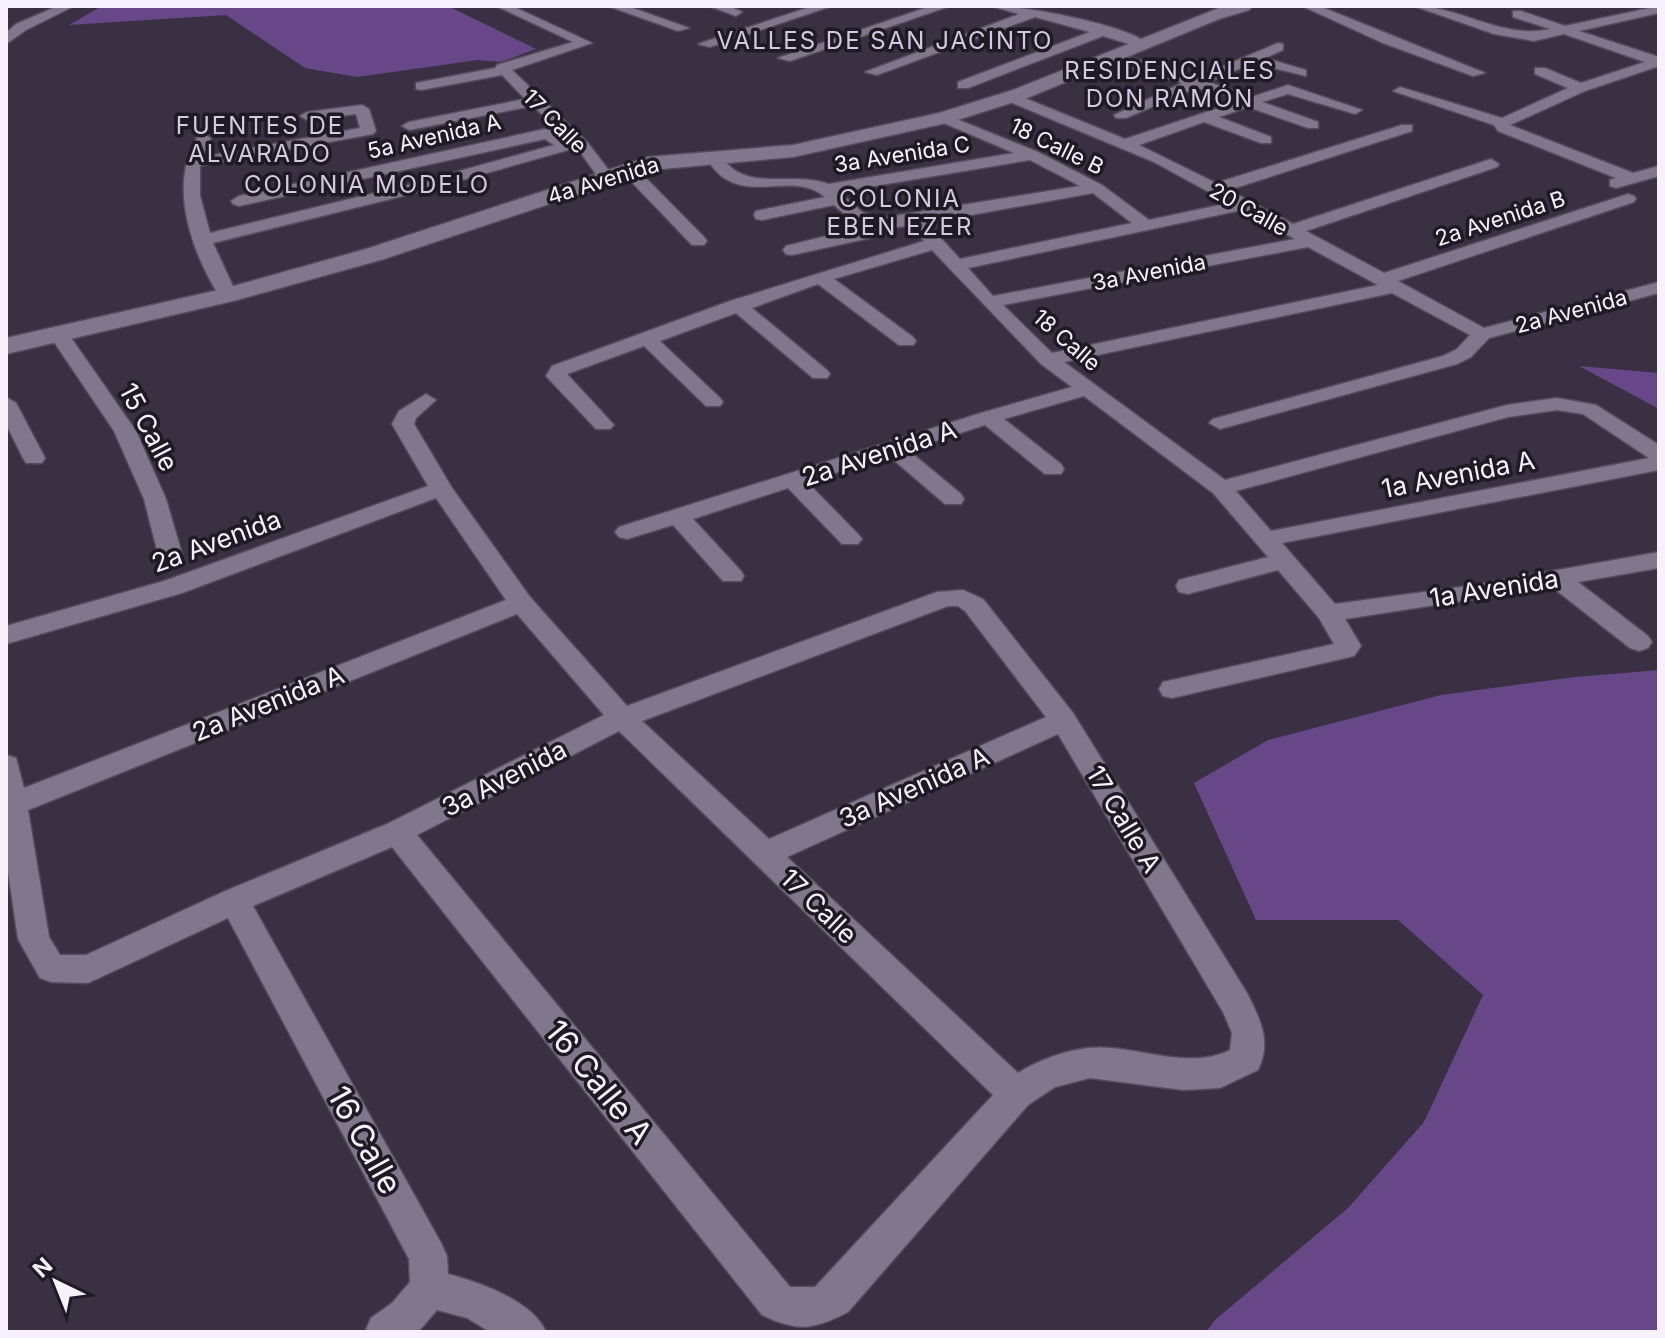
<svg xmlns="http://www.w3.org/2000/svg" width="1665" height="1338" viewBox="0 0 1665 1338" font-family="Inter,sans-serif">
<rect width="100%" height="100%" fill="#393043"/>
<path fill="#674787" d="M102 6H448L536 49 501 62 478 60 357 77 305 68 226 15 69 25Z
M1579 366 1659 373V409Z
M1659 670V1332H1206L1216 1319 1348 1208 1424 1122 1483 995 1398 920H1256L1194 783 1268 740 1441 695 1575 677Z"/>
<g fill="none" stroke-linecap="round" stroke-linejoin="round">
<defs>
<path id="street" d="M58 6H74L26 30 6 44V33L16 24Z
M496 6H512L592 43 512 70 588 143 614 177 612 180H600L578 149 533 106 409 130 402 126 409 122 525 99 502 75 421 90 416 89V83L495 68 497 65 573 42Z
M608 6H627L689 28 678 31Z
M709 6H729L742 12 736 16Z
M813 6H832L710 47 698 44Z
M931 6H950L790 61 778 58Z
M991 6C1024 6 1124 24 1149 44L1142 48 1103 36 968 88H958V82L1090 32 1035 17 877 75 865 72 1019 14Z
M1302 6H1319L1485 73 1473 76 1383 43Z
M1414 6C1460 6 1503 40 1550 29L1513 17V11H1521L1565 26 1659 6V13L1579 31 1659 57V66L1585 91 1510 125 1633 173 1659 166V176L1616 188 1610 186V180L1616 178 1498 131 1494 125 1393 91 1400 87 1502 118 1568 88 1535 74V68H1545L1581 83 1645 62 1564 34 1534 41 1494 34Z
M1278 43 1283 44V50L1265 58 1306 70V76L1253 63 1208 82 1232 90V96L1196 88 1126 118H1116L1114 115 1182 83 1110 60V54H1120L1195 78Z
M1288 85 1362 110 1355 114 1288 94 1262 102 1318 122V128H1308L1248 107 1219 117 1271 137V143H1261L1204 122 1139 145 1216 183 1402 125H1412V131L1229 190 1293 224 1491 159 1499 164 1497 167 1306 231 1384 273 1628 194 1634 196 1636 199 1634 202 1398 281 1484 328 1659 282V293L1489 338 1471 357 1457 364 1220 429 1209 423 1213 419 1443 356 1457 349 1470 335 1392 293 1064 362 1225 480 1507 405 1557 398 1596 405 1659 445V470L1282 543 1335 604 1468 586 1659 552V568L1578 582 1648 636 1652 642 1648 648 1639 651 1630 648 1552 587 1345 619 1361 646 1354 656 1172 698 1163 696 1159 689 1163 682 1334 644 1319 618 1278 570 1188 594 1179 592 1176 586 1179 580 1268 557 1213 493 1084 396 1004 419 1061 464 1064 469 1061 474H1045L985 425 908 450 961 494 964 499 961 504H945L889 456 807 482 858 534 862 539 858 544H842L788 488 693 519 741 571 744 576 741 581H723L673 525 627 539 619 537 615 532 619 527 981 413 1072 387 1041 364 932 250 834 279 913 337 916 341 913 345H899L818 284 752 308 827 370 830 374 827 378H813L736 313 660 341 720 398 723 402 720 406H706L644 346 567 374 614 425 610 429H596L546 376 552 366 730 301 924 241 911 226 883 228 875 237 792 255 786 254 783 250 786 246 867 226 850 219 834 205 762 220 756 219 754 215 756 211 825 197C790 167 739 212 707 159L709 156H721C746 194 790 170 829 184L1014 153 939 121 937 118 944 114 1038 152 1102 185 1149 220 1229 203 1154 162 1005 100V94H1015L1125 139ZM1030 160 1080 186 881 218 862 212 839 192ZM1093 193 1132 223 960 259 927 223ZM1242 210 1295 239 993 296 968 268ZM1308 247 1378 285 1052 353 1003 305ZM1557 410 1583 414 1649 458 1271 531 1236 491 1508 417Z
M362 105 369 109 376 131 373 134 200 166V196L210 233 416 183 554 145 545 139 239 206 233 204 231 201 239 196 545 129 559 132 571 147 568 150 427 190 213 243 237 295 228 301 221 299C192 253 167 186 198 136H208L211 139 203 157 360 128 356 114 307 120 300 116 307 112Z
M628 164 634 166 704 237 707 241 704 245H692L622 172 620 169Z
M60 330 67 332 136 431 166 499 182 554 178 559H162L158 554 144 499 114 431 50 336Z
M426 394 436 400 416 418 414 424 452 488 530 597 627 706 937 592 963 590 983 599 1073 713 1247 993C1260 1020 1272 1040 1258 1070L1220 1088 1183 1090 1090 1078 1055 1087 1028 1105 848 1312C813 1330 798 1332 762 1315L392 847 253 906 441 1243 447 1256 448 1274C479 1282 533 1301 546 1332H490L467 1318 437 1310 418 1332H365L371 1318 392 1303 410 1282 409 1259 228 918 88 983 51 982 40 978 18 939 6 858V755L16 758 24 788 506 600 436 498 182 593 6 644V626L164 581 428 486 392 424 399 411ZM948 606H958L965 611 1046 717 769 839 642 721ZM517 614 604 715 387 824 223 892 86 955H60L49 937 28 810ZM619 731 993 1095 815 1287H790L417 835ZM1058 734 1223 1012 1232 1033 1230 1050C1185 1072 1135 1043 1088 1048 1064 1051 1039 1060 1018 1073L787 857Z
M6 397 16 403 45 458 42 463H26L23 458 6 424Z"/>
<path id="secondary" d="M1224 6H1252L1249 10 1219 19 1027 98 951 122 793 157 651 170 384 259 237 300 6 354V338L223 289 366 249 648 157 793 145 939 113 1013 90Z"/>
</defs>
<use href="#street" stroke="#544c5c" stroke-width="3"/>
<use href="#secondary" stroke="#544c5c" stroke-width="3"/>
<use href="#street" fill="#80778c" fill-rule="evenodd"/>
<use href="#secondary" fill="#80778c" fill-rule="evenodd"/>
</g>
<g text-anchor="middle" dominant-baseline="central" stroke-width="7" stroke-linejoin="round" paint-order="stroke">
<g font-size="22" fill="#f7f1fd" stroke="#1e1a23">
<text transform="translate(555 121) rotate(45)">17 Calle</text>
<text transform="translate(434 136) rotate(-13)">5a Avenida A</text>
<text transform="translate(1057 146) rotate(26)">18 Calle B</text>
<text transform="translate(902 154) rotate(-9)">3a Avenida C</text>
<text transform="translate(603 180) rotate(-17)">4a Avenida</text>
<text transform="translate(1249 209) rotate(29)">20 Calle</text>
<text transform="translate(1500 218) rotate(-18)">2a Avenida B</text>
<text transform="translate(1149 272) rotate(-11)">3a Avenida</text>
<text transform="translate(1571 311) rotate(-15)">2a Avenida</text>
<text transform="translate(1067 340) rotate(41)">18 Calle</text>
</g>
<g font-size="24" letter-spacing="2" fill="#d3c9e0" stroke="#1e1a23">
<text x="885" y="40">VALLES DE SAN JACINTO</text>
<text x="1170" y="70">RESIDENCIALES<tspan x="1170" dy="28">DON RAMÓN</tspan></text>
<text x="260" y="125">FUENTES DE<tspan x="260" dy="28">ALVARADO</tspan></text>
<text x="367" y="184">COLONIA MODELO</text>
<text x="900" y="198">COLONIA<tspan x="900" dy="28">EBEN EZER</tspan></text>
</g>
<g font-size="26" fill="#f7f1fd" stroke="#1e1a23">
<text transform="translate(149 427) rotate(62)">15 Calle</text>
<text transform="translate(879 453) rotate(-18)">2a Avenida A</text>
<text transform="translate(1458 474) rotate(-11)">1a Avenida A</text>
<text transform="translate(216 541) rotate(-20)">2a Avenida</text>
<text transform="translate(1494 588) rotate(-9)">1a Avenida</text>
<text transform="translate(268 703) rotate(-22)">2a Avenida A</text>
<text transform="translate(504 778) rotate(-27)">3a Avenida</text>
<text transform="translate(914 787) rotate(-24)">3a Avenida A</text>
<text transform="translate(1124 819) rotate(59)">17 Calle A</text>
<text transform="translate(819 906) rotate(44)">17 Calle</text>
</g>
<g font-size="32" fill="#f7f1fd" stroke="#1e1a23">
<text transform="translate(599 1082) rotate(51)">16 Calle A</text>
<text transform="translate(365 1140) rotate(61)">16 Calle</text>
</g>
</g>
<rect width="1665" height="1338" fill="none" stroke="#f7f1fd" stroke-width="16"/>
<g transform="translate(56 1282) rotate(317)" stroke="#1e1a23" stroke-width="6" paint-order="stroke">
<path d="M0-6L14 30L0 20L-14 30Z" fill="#f7f1fd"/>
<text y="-12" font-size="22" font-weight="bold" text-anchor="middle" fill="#f7f1fd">N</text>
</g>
</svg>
